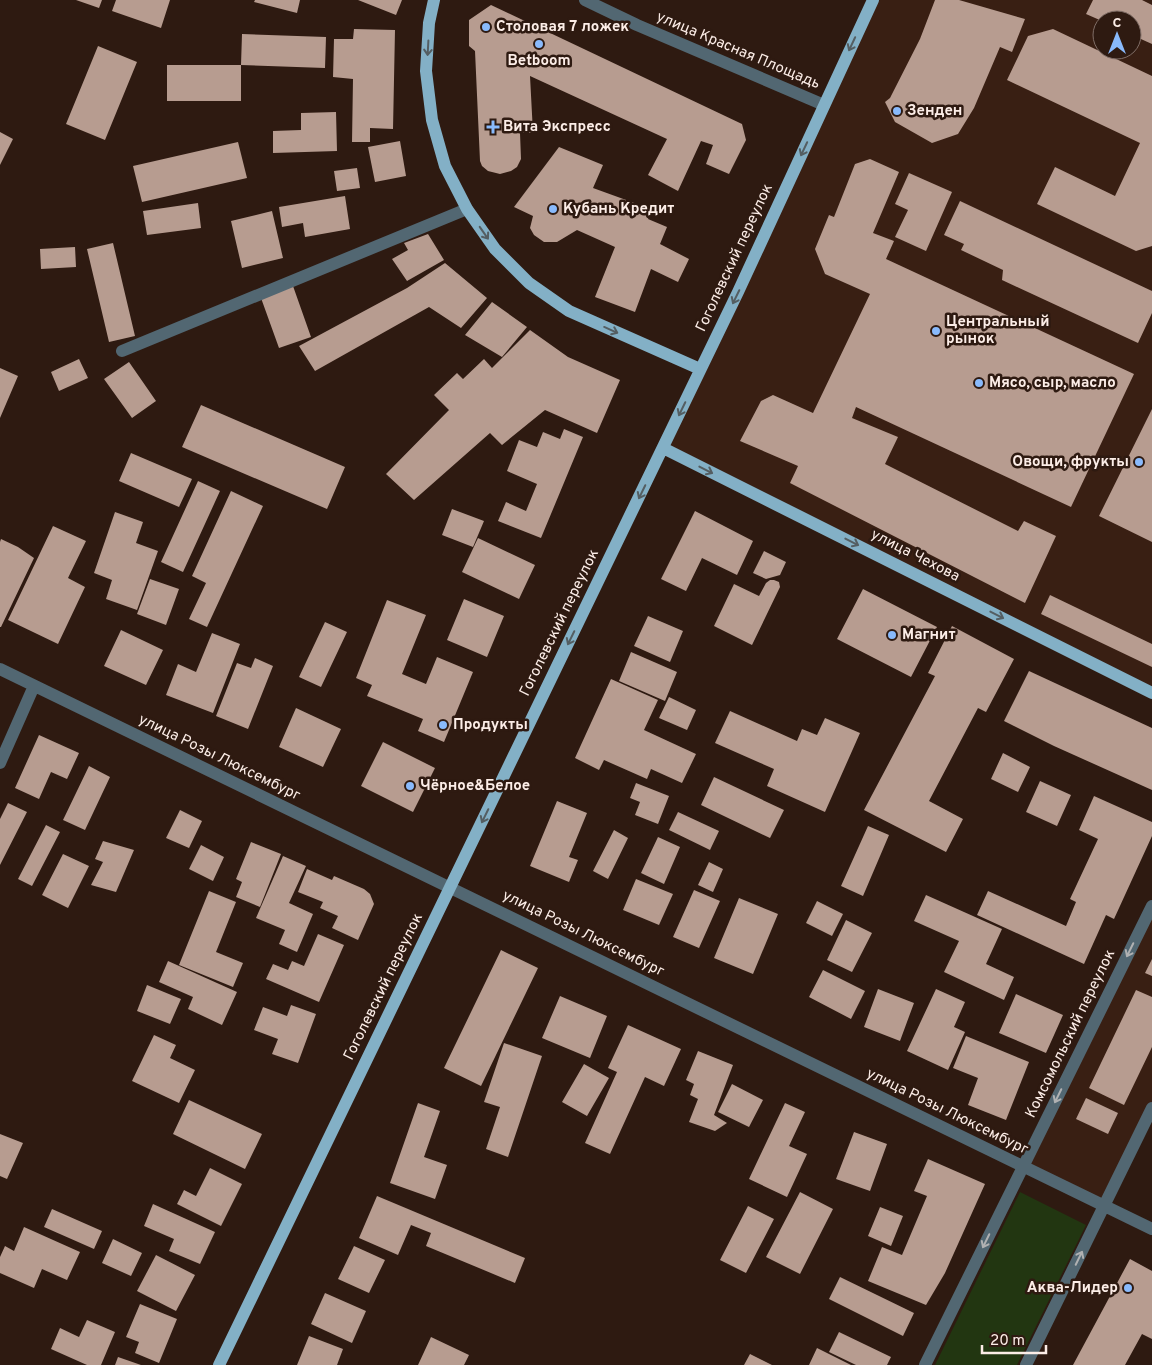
<svg xmlns="http://www.w3.org/2000/svg" width="1152" height="1365" viewBox="0 0 1152 1365" font-family="Overpass,sans-serif">
<rect width="100%" height="100%" fill="#2e1a11"/>
<path fill="#391f13" fill-rule="evenodd" d="M873 0H1152V693L663 448ZM1102 20H1132V50H1102Z
M1152 906V1108L1104 1206 1023 1167Z"/>
<path fill="#223611" d="M1020 1192 1086 1225 1017 1365H935Z"/>
<path fill="#b79c90" d="M76 0H102L99 8Z
M116 0H170L161 28 112 11Z
M255 0H300L297 13 254 2Z
M358 0H402L396 15Z
M935 0H959L1025 19 1012 52 1000 47 974 108 958 134 932 143 895 122 885 102 890 98 920 39Z
M1093 0H1142L1152 5V44L1132 35V20H1102V21L1086 14Z
M491 5 742 124 746 140 729 174 706 164 713 145 701 141 678 191 648 175 667 139 530 76 533 133H520L521 159 517 167 511 171 500 174 488 171 482 166 480 161 475 51 469 46V20Z
M354 29 395 30 393 129 370 128V142H352L353 79 333 77 334 39H353Z
M1053 29 1152 76V246L1136 251 1037 204 1055 167 1115 196 1140 143 1007 80 1028 36Z
M242 34 326 37 325 68 241 65V101H167V65H241Z
M98 46 137 62 105 140 66 124Z
M336 112 337 151 273 153V131L301 130V113Z
M0 132 13 139 0 165Z
M400 141 406 176 375 182 368 147Z
M238 142 247 178 142 202 133 166Z
M559 147 603 165 593 188 651 209 648 219 667 227 660 244 689 259 678 282 651 269 635 312 595 297 615 247 577 230 557 242H544L534 235 530 228 533 216 514 207Z
M870 159 899 172 873 233 894 241 886 259 1134 374 1071 507 856 407 852 418 898 437 885 464 1018 531 1024 521 1056 536 1025 603 790 483 798 466 740 441 761 401 773 395 813 413 870 294 825 274 815 249 829 215 834 217 855 164Z
M357 168 360 188 337 191 334 171Z
M909 173 952 192 926 251 895 237 908 210 895 204Z
M345 196 350 229 305 237 303 223 282 227 279 207Z
M960 201 1152 291V313L1138 343 1002 280 1003 270 961 250 964 244 944 235Z
M198 203 201 228 147 235 143 211Z
M272 211 283 258 242 268 231 221Z
M428 234 444 260 407 281 392 259 408 250 404 243Z
M113 243 135 336 109 342 87 249Z
M75 247 76 267 41 269 40 249Z
M445 263 487 298 461 328 429 307 315 371 299 346 407 288Z
M293 286 311 337 279 348 261 298Z
M492 302 527 327 502 357 465 335Z
M530 330 568 357 620 380 597 433 545 410 502 445 490 433 414 500 386 474 449 410 434 395 457 373 463 379 484 359 492 368Z
M79 359 88 378 59 391 51 372Z
M129 362 156 401 132 418 104 379Z
M0 368 18 376 0 418Z
M201 405 345 467 327 509 182 447Z
M1152 409V542L1099 516Z
M564 429 583 437 541 538 498 521 506 502 526 511 537 484 507 471 519 440 537 447 543 432 560 439Z
M131 453 192 479 179 507 119 481Z
M198 481 220 491 183 572 161 562Z
M231 491 263 506 207 627 189 619 206 583 192 576Z
M452 509 484 521 473 547 442 535Z
M695 511 753 541 737 575 702 558 686 591 661 579Z
M115 512 143 522 136 543 158 551 137 610 106 599 112 580 94 573Z
M53 526 86 541 68 578 85 587 58 644 8 620Z
M478 538 535 565 519 599 462 572Z
M1 539 18 547 34 558 1 627H0V542Z
M764 551 786 562 780 575 766 579 753 573Z
M150 579 179 589 166 625 137 614Z
M770 580H774L779 582 780 587 752 645 714 626 734 584 759 596 766 583Z
M863 589 937 627 911 677 837 639Z
M1050 595 1152 644V667L1041 614Z
M464 599 504 616 487 657 447 640Z
M387 600 426 615 402 674 426 684 437 657 473 672 444 742 418 731 423 719 367 696 372 685 356 678Z
M648 616 683 631 670 662 634 646Z
M325 622 347 632 321 687 299 677Z
M952 626 1014 659 986 712 978 708 929 801 963 819 946 852 864 810 935 676 928 673Z
M121 630 163 650 146 685 104 666Z
M212 633 240 644 213 713 166 695 178 664 196 672Z
M631 652 677 672 665 701 619 681Z
M255 658 273 666 248 729 216 716 237 663 251 668Z
M1029 671 1152 728V790L1054 746 1004 721Z
M611 679 658 700 644 730 696 754 682 783 651 769 647 779 604 760 599 770 575 758Z
M669 697 696 710 687 730 659 718Z
M296 708 341 729 323 767 279 747Z
M730 711 797 741 802 729 817 735 825 718 860 733 825 812 767 786 774 769 715 743Z
M39 735 79 753 67 779 51 772 39 799 15 788Z
M383 742 435 768 413 812 361 786Z
M1003 753 1030 767 1018 792 991 779Z
M89 766 110 777 85 830 63 820Z
M714 777 784 810 770 838 701 805Z
M1040 781 1071 795 1057 826 1026 812Z
M636 783 669 796 658 824 635 815 640 802 630 798Z
M1094 796 1152 822V836L1114 919 1106 915 1084 964 977 915 988 891 1066 926 1076 902 1070 899 1098 839 1079 830Z
M557 801 587 813 569 857 578 860 569 882 530 866Z
M8 803 27 812 0 865V819Z
M180 810 202 821 189 848 166 838Z
M678 812 719 831 710 850 669 830Z
M46 825 60 832 32 886 18 879Z
M868 826 889 835 863 896 841 886Z
M614 830 628 838 608 879 593 871Z
M658 837 680 847 664 884 641 873Z
M103 841 134 850 116 892 91 885 103 862 95 859Z
M251 842 281 854 260 907 236 897 242 882 236 879Z
M201 845 224 857 213 881 189 869Z
M63 854 89 866 68 908 42 895Z
M283 856 306 866 289 903 313 914 297 952 279 944 285 930 256 918Z
M709 862 723 869 713 892 698 885Z
M307 869 332 880 334 876 364 889 370 894 374 904 358 940 332 928 338 916 320 908 323 902 298 892Z
M636 879 673 894 659 925 623 910Z
M694 890 720 901 699 948 673 937Z
M209 891 236 902 216 952 243 963 233 987 179 965Z
M926 895 1002 929 986 964 1014 977 1004 1000 944 972 959 941 914 921Z
M739 898 778 914 753 974 714 958Z
M817 901 843 914 832 936 806 923Z
M846 920 872 933 852 972 827 960Z
M318 934 344 945 319 1002 266 979 273 964 288 970 292 961 304 966Z
M501 950 538 968 481 1086 444 1068Z
M1152 959V976L1145 973Z
M168 961 237 992 222 1025 188 1009 193 997 159 982Z
M823 970 865 991 851 1019 809 997Z
M147 985 181 999 170 1024 137 1011Z
M878 989 914 1003 900 1041 864 1027Z
M936 989 965 1002 954 1027 965 1032 948 1070 907 1051Z
M1136 990 1152 997V1047L1124 1105 1089 1088Z
M1016 994 1063 1015 1046 1053 999 1033Z
M560 996 607 1016 590 1058 542 1038Z
M291 1005 316 1014 298 1063 272 1054 278 1039 254 1030 263 1007 287 1016Z
M628 1025 681 1049 664 1086 645 1077 610 1154 585 1143 617 1072 608 1068Z
M154 1035 176 1045 170 1058 195 1070 179 1103 132 1081Z
M966 1036 1029 1062 1006 1120 968 1105 978 1078 953 1068Z
M504 1043 542 1056 508 1157 486 1149 500 1107 484 1102Z
M698 1051 733 1065 714 1115 727 1123 715 1131 689 1122 698 1099 690 1095 694 1084 686 1080Z
M584 1064 609 1078 587 1116 562 1102Z
M732 1084 763 1100 749 1127 718 1112Z
M1086 1098 1118 1113 1108 1134 1076 1119Z
M189 1100 262 1134 245 1169 173 1134Z
M418 1103 440 1111 424 1157 447 1165 435 1199 390 1183Z
M785 1103 805 1112 789 1146 807 1154 787 1197 749 1179Z
M854 1132 887 1144 870 1191 836 1179Z
M0 1134 23 1143 7 1179 0 1176Z
M928 1159 985 1184 945 1273 926 1305 868 1281 882 1247 902 1255 927 1196 914 1191Z
M210 1168 242 1184 221 1226 177 1204 184 1190 196 1196Z
M800 1192 833 1209 800 1274 766 1257Z
M377 1196 525 1258 515 1283 426 1246 431 1233 411 1225 398 1255 359 1238Z
M153 1204 215 1232 200 1264 169 1251 174 1239 144 1226Z
M748 1206 774 1219 746 1273 720 1260Z
M880 1207 903 1216 891 1246 868 1236Z
M52 1209 102 1231 94 1249 44 1227Z
M24 1227 80 1252 67 1280 42 1269 34 1288 0 1273V1257L5 1246 14 1251Z
M113 1239 142 1253 131 1276 102 1263Z
M354 1246 385 1260 369 1293 338 1279Z
M156 1255 195 1275 176 1311 137 1291Z
M1130 1259 1152 1271V1339L1142 1334 1125 1365H1073Z
M840 1277 914 1313 903 1336 829 1299Z
M325 1293 366 1311 352 1343 311 1324Z
M140 1304 177 1319 159 1363 135 1353 139 1342 126 1337Z
M87 1320 115 1332 101 1365H87L51 1349 60 1328 79 1337Z
M839 1332 891 1357 887 1365H856L829 1352Z
M309 1336 343 1349 337 1365H297Z
M431 1337 469 1355 464 1365H418Z
M817 1348 851 1365H809Z
M750 1354 772 1365H744Z
M118 1357 141 1365H115Z"/>
<g fill="none" stroke-linecap="round" stroke-linejoin="round">
<path stroke="#526772" stroke-width="12" d="M585 0 637 25 824 105
M122 351 467 209
M0 669 1152 1229
M0 763 34 686
M925 1365 1152 906
M1026 1365 1152 1108"/>
<path stroke="#83b0c6" stroke-width="12" d="M434 0 429 23 426 71 432 120 445 166 467 209 495 249 529 283 569 311 700 369
M663 448 1152 693
M219 1365 738 292 873 0"/>
</g>
<defs><path id="oneway-shaft" d="M-6 0H5M1.5-3L5.5 0L1.5 3" fill="none" stroke-width="1.6" stroke-linecap="round" stroke-linejoin="round" transform="scale(1.25)"/></defs>
<g stroke="#545e62">
<use href="#oneway-shaft" transform="translate(852 44) rotate(115)"/>
<use href="#oneway-shaft" transform="translate(428 48) rotate(93)"/>
<use href="#oneway-shaft" transform="translate(804 149) rotate(115)"/>
<use href="#oneway-shaft" transform="translate(484 233) rotate(55)"/>
<use href="#oneway-shaft" transform="translate(736 297) rotate(116)"/>
<use href="#oneway-shaft" transform="translate(611 330) rotate(24)"/>
<use href="#oneway-shaft" transform="translate(682 409) rotate(116)"/>
<use href="#oneway-shaft" transform="translate(706 470) rotate(27)"/>
<use href="#oneway-shaft" transform="translate(642 492) rotate(116)"/>
<use href="#oneway-shaft" transform="translate(852 542) rotate(27)"/>
<use href="#oneway-shaft" transform="translate(997 615) rotate(27)"/>
<use href="#oneway-shaft" transform="translate(571 638) rotate(116)"/>
<use href="#oneway-shaft" transform="translate(485 816) rotate(116)"/>
</g>
<g stroke="#b0b1b2">
<use href="#oneway-shaft" transform="translate(1130 950) rotate(116)"/>
<use href="#oneway-shaft" transform="translate(1058 1096) rotate(116)"/>
<use href="#oneway-shaft" transform="translate(986 1241) rotate(116)"/>
<use href="#oneway-shaft" transform="translate(1079 1258) rotate(-64)"/>
</g>
<g fill="#89bafc" stroke="#2e1a11" stroke-width="2">
<circle cx="486" cy="27" r="5"/>
<circle cx="539" cy="44" r="5"/>
<circle cx="897" cy="111" r="5"/>
<path d="M490.5 119.5h5v5h5v5h-5v5h-5v-5h-5v-5h5z"/>
<circle cx="553" cy="209" r="5"/>
<circle cx="936" cy="331" r="5"/>
<circle cx="979" cy="383" r="5"/>
<circle cx="1139" cy="462" r="5"/>
<circle cx="892" cy="635" r="5"/>
<circle cx="443" cy="725" r="5"/>
<circle cx="410" cy="786" r="5"/>
<circle cx="1128" cy="1288" r="5"/>
</g>
<g text-anchor="middle" dominant-baseline="central" stroke-width="5" stroke-linejoin="round" paint-order="stroke">
<g font-size="15" font-weight="bold" fill="#fcede7" stroke="#2e1a11" text-anchor="start">
<text x="496" y="27">Столовая 7 ложек</text>
<text x="539" y="61" text-anchor="middle">Betboom</text>
<text x="907" y="111">Зенден</text>
<text x="503" y="127">Вита Экспресс</text>
<text x="563" y="209">Кубань Кредит</text>
<text x="946" y="322">Центральный<tspan x="946" dy="17">рынок</tspan></text>
<text x="989" y="383">Мясо, сыр, масло</text>
<text x="1129" y="462" text-anchor="end">Овощи, фрукты</text>
<text x="902" y="635">Магнит</text>
<text x="453" y="725">Продукты</text>
<text x="420" y="786">Чёрное&amp;Белое</text>
<text x="1118" y="1288" text-anchor="end">Аква-Лидер</text>
</g>
<g font-size="15" fill="#fcede7" stroke="#2e1a11">
<text transform="translate(738 51) rotate(23)">улица Красная Площадь</text>
<text transform="translate(735 258) rotate(-65)">Гоголевский переулок</text>
<text transform="translate(915 556) rotate(27)">улица Чехова</text>
<text transform="translate(560 623) rotate(-64)">Гоголевский переулок</text>
<text transform="translate(219 758) rotate(26)">улица Розы Люксембург</text>
<text transform="translate(583 934) rotate(26)">улица Розы Люксембург</text>
<text transform="translate(384 987) rotate(-64)">Гоголевский переулок</text>
<text transform="translate(1071 1034) rotate(-64)">Комсомольский переулок</text>
<text transform="translate(947 1112) rotate(26)">улица Розы Люксембург</text>
</g>
</g>
<g transform="translate(1117 35)"><circle r="24" fill="#2e1a11" stroke="#806e67"/>
<path d="M0-4L9 19L0 12L-9 19Z" fill="#89bafc"/>
<text y="-8" font-size="14" font-weight="bold" text-anchor="middle" fill="#fcede7">С</text>
</g>
<path d="M982 1345v8h64v-8" fill="none" stroke="#fcede7" stroke-width="2.5"/>
<text x="990" y="1345" font-size="15" fill="#fcede7" stroke="#2e1a11" stroke-width="4" paint-order="stroke">20 m</text>
</svg>
